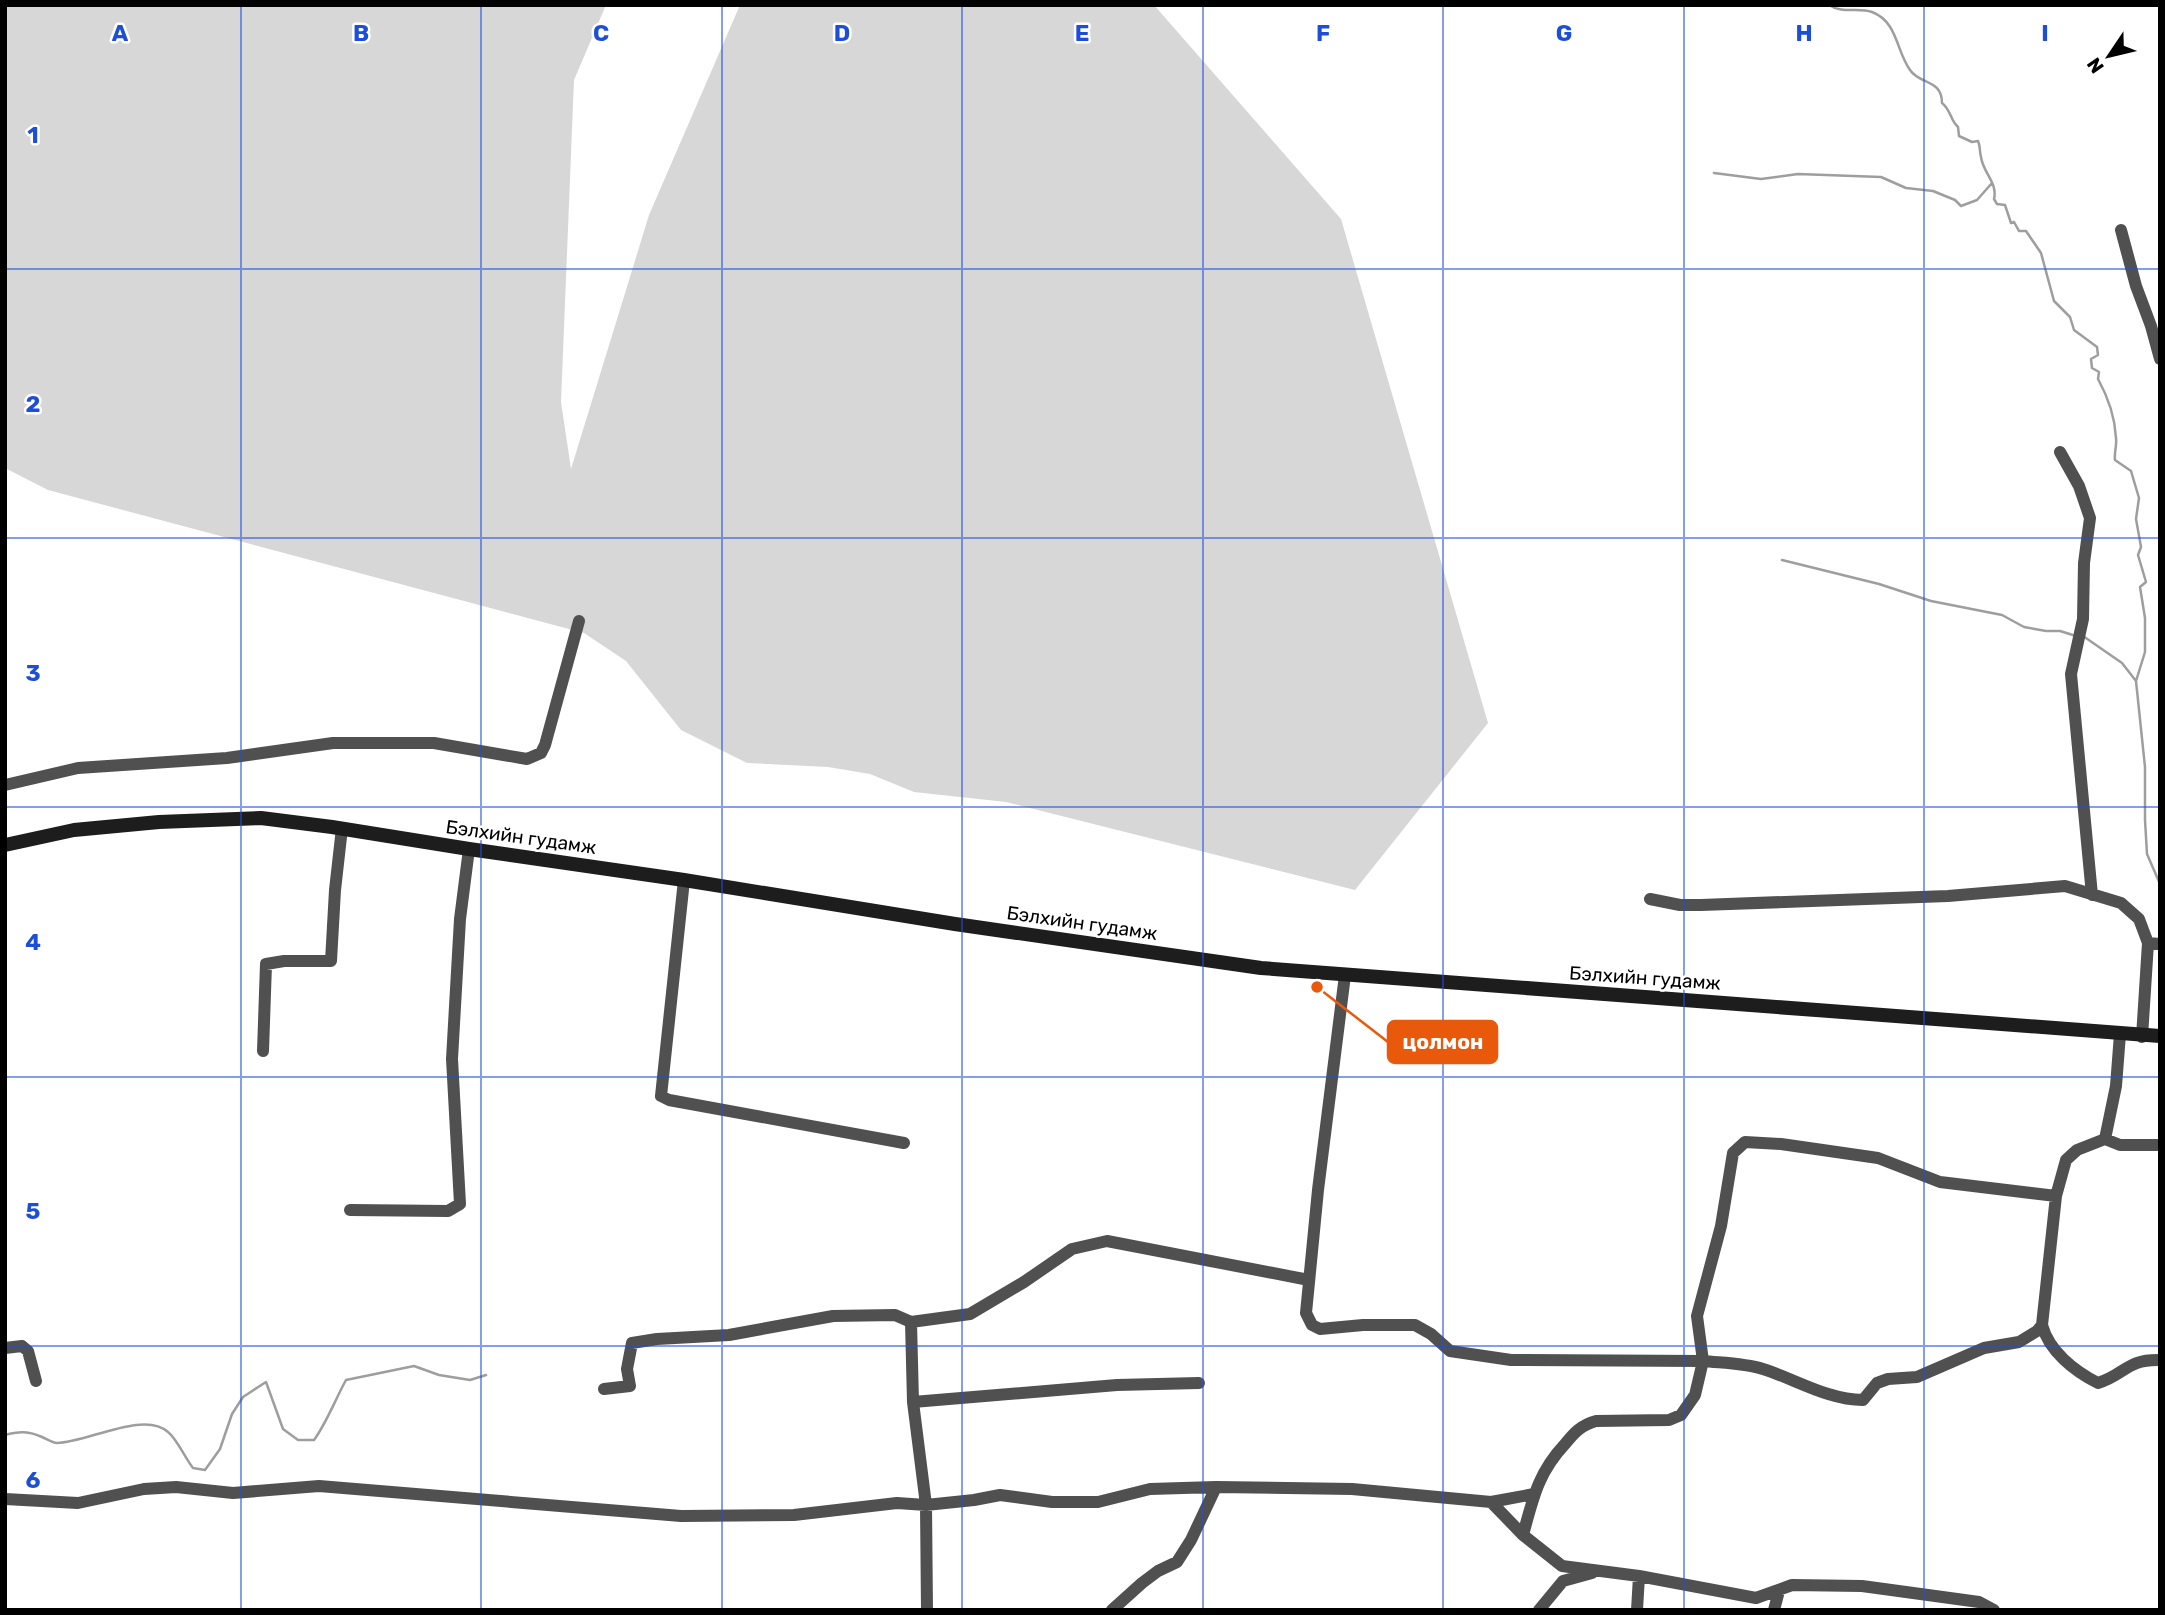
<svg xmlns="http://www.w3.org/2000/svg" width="2165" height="1615" viewBox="0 0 2165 1615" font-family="Rubik,sans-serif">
<rect width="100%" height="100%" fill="#fff"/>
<path fill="#d7d7d7" d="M5 5H606L574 80 561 402 571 469 649 215 740 5H1154L1341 219 1488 723 1355 890 1006 802 914 792 870 774 828 767 747 763 681 730 626 661 584 633 48 490 5 468Z"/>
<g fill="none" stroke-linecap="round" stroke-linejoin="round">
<path stroke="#9e9e9e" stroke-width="2.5" d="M1829 5C1842 14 1859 7 1872 12 1898 22 1896 51 1910 70 1920 85 1942 79 1942 103 1951 110 1950 120 1958 127L1959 136 1972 142 1978 141C1981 148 1979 150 1981 157 1983 173 1998 183 1994 199L1997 204 2005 205 2011 223 2014 222 2019 231H2026L2041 253 2054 301 2070 317 2074 330 2097 347 2098 355 2091 359 2092 368 2099 372 2098 379C2108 397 2115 418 2116 438 2117 446 2114 452 2115 460L2131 471 2139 498 2136 519 2141 547 2138 555 2146 582 2140 587 2145 618V652L2136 681 2145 767V820L2147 854 2160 884
M1714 173 1761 179 1798 174 1881 177 1906 188 1933 191 1955 200 1961 206 1977 200 1992 183
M1782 560 1879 584 1931 601 2002 615 2024 627 2046 631H2060L2076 636
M2083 636 2122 663 2136 681
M5 1435C19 1431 29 1431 42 1437 47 1439 52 1443 57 1443 86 1443 144 1410 168 1432 177 1439 185 1458 193 1468L205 1470 220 1449 232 1414 243 1397 266 1382 283 1429 298 1440H314C327 1422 335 1400 346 1380L414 1366 439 1375 470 1380 486 1375"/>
<path stroke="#505050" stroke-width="12" d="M2121 230 2136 286 2151 326 2160 359
M2060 452 2079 486 2090 518 2084 563 2083 619 2071 674 2092 895
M5 785 78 768 227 758 333 743H434L527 759 541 753 545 745 579 621
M684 880 661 1096 669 1100 904 1143
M1650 899 1680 905H1701L1948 896 2065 886 2121 903 2139 919 2148 943 2160 944
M1345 975 1318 1190 1306 1313 1312 1325 1320 1329 1363 1325H1415L1431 1334 1450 1351 1511 1360 1703 1361C1722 1363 1744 1363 1763 1369 1795 1379 1828 1400 1863 1400L1877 1383 1888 1379 1917 1377 1984 1348 2019 1342 2037 1331 2042 1325
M2120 1034 2116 1086 2105 1139 2077 1150 2066 1160 2056 1196 2042 1325C2049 1351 2074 1371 2098 1383 2125 1375 2126 1359 2160 1360
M2142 1037 2148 943
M263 1051 266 964 284 961H331L335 890 342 828
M2105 1139 2120 1145H2160
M350 1210 448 1211 460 1204 452 1059 460 919 469 849
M911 1322 913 1402 926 1505 927 1610
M5 1348 22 1346 28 1351 36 1381
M604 1389 630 1386 627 1369 632 1343 657 1339 729 1335 833 1316 895 1315 911 1322 970 1314 1024 1282 1072 1249 1107 1241 1309 1280
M913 1402 1117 1385 1199 1383
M5 1499 78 1503 144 1489 176 1487 233 1493 319 1486 681 1516 794 1515 897 1503 926 1505 974 1500 1000 1495 1052 1502H1098L1150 1489 1216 1487 1352 1489 1491 1502 1523 1535 1562 1566 1639 1576 1756 1598 1792 1585 1862 1586 1979 1602 1994 1610
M1491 1502 1534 1494
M1523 1535C1533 1498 1538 1473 1565 1444 1574 1433 1581 1425 1596 1421L1669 1420 1681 1415 1695 1395 1703 1361 1697 1316 1721 1226 1733 1153 1745 1142 1781 1144 1878 1158 1940 1182 2056 1196
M1112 1610 1142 1583 1158 1571 1177 1562 1191 1540 1216 1487
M1539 1610 1563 1581 1592 1573
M1637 1610 1639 1576
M1774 1610 1779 1591"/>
<path stroke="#1d1d1d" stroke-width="14" d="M5 845 74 830 159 822 261 818 332 827 469 849 684 880 955 924 1261 968 2160 1036"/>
</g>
<path fill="none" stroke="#1d4ed8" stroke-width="2" stroke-opacity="0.55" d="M241 5V1610M481 5V1610M722 5V1610M962 5V1610M1203 5V1610M1443 5V1610M1684 5V1610M1924 5V1610M5 269H2160M5 538H2160M5 807H2160M5 1077H2160M5 1346H2160"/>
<g text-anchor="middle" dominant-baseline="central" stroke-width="5" stroke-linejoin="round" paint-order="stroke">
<g font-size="19" fill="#000" stroke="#fff">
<text transform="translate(521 837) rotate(8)">Бэлхийн гудамж</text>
<text transform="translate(1082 923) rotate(8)">Бэлхийн гудамж</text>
<text transform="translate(1645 978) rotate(4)">Бэлхийн гудамж</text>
</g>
</g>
<g font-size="23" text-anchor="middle" font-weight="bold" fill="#1d4ed8" stroke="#fff" stroke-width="5" stroke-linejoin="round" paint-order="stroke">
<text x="120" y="41">A</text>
<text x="361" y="41">B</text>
<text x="601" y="41">C</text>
<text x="842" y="41">D</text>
<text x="1082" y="41">E</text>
<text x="1323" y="41">F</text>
<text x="1564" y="41">G</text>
<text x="1804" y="41">H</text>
<text x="2045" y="41">I</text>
<text x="33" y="143">1</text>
<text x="33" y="412">2</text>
<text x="33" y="681">3</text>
<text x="33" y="950">4</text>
<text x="33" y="1219">5</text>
<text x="33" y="1488">6</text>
</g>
<path fill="none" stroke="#e8590c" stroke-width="2.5" d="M1317 987L1388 1042"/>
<circle fill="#e8590c" stroke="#fff" stroke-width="2.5" cx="1317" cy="987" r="7"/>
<rect fill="#e8590c" stroke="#e8590c" stroke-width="2.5" x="1388" y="1021" width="109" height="42" rx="7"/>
<g font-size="21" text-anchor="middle" font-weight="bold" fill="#fff">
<text x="1443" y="1049">цолмон</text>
</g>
<rect width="2165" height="1615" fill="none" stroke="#000000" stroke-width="14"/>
<g transform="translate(2109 56) rotate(235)" stroke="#ffffff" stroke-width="5" paint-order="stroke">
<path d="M0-5L12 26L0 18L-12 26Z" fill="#000000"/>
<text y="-10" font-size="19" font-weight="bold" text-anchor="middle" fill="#000000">N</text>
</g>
</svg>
